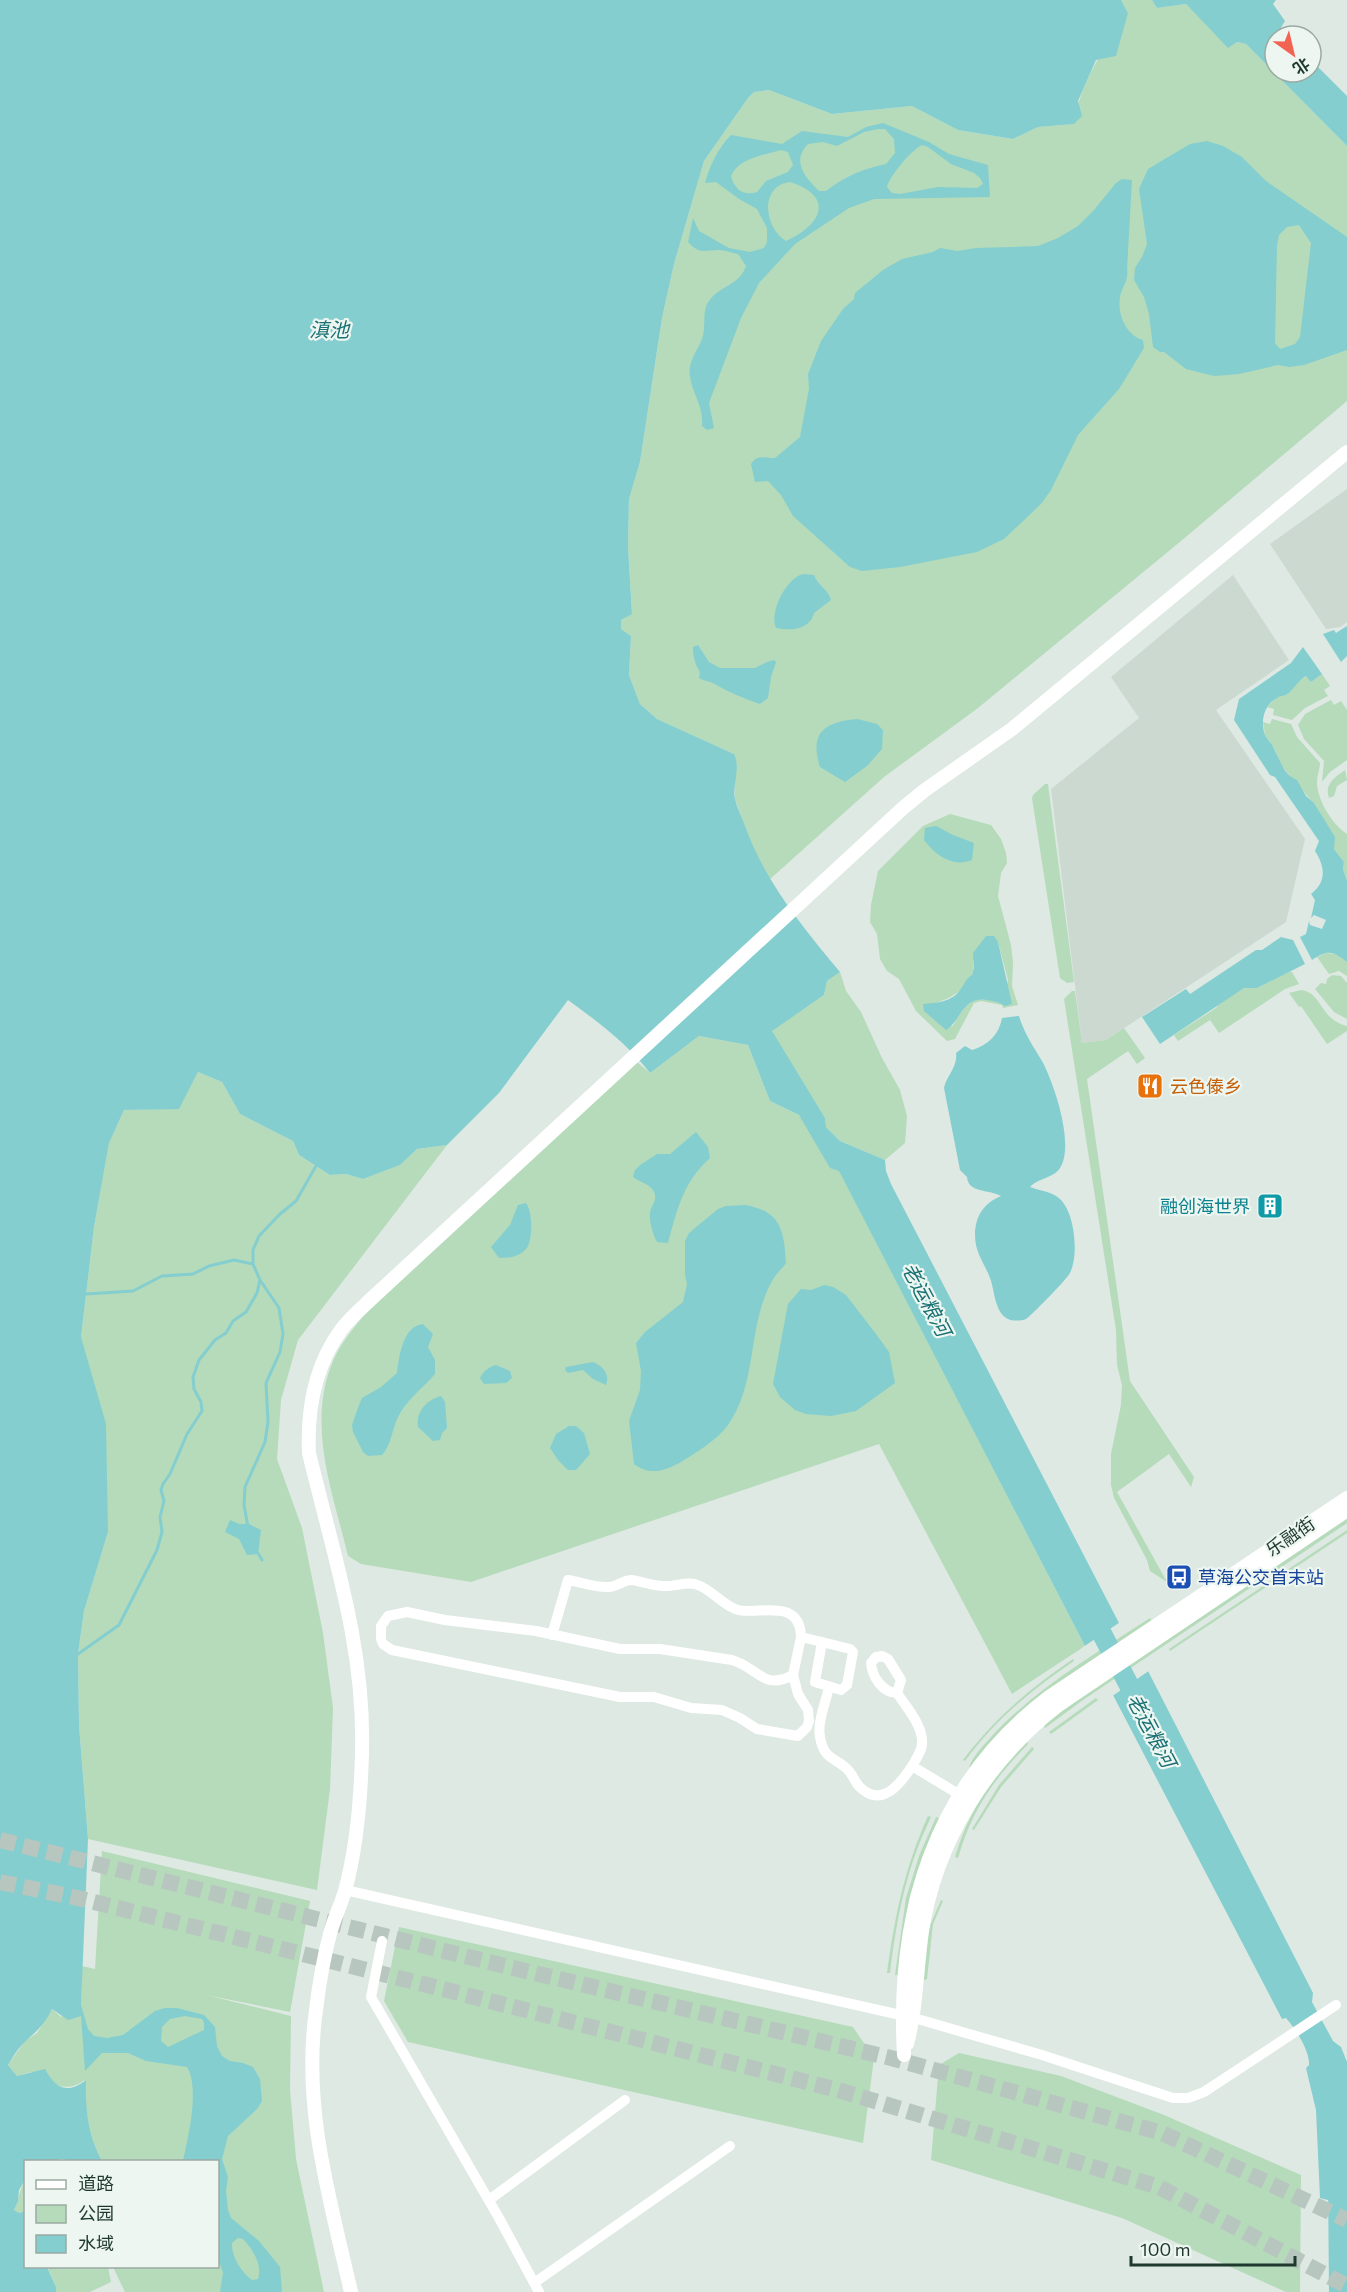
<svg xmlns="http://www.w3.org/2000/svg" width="1347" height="2292" viewBox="0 0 1347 2292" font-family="Commissioner,'Noto Sans SC',sans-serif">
<rect width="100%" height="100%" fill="#dde9e2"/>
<path fill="#ccd9d1" d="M1347 489V622L1340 627 1326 629 1270 544Z
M1233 575 1289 660 1216 710 1305 839 1286 922 1106 1040 1082 1043 1051 789 1139 718 1111 677Z"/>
<path fill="#b5dbba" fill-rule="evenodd" d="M1121 0H1152L1157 8 1186 4 1228 47 1237 42 1246 44 1347 146V401L1181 541 978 708 884 777 769 880 754 852 735 799 734 754 657 719 640 704 629 675 631 636 621 629V620L632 613 628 547 629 499 640 462 662 318 674 264 704 161 748 98 754 92 769 90 832 114 912 106 958 130 1013 139 1038 127 1073 124C1082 80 1103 49 1128 13Z
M1322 674 1330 686 1324 690 1328 696 1305 708 1292 720 1273 715 1274 709 1267 707 1276 698 1288 694 1296 682 1307 676 1311 682Z
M1331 700 1334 705 1341 701 1347 710V760L1330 772 1322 782 1324 761 1304 739 1298 725 1305 714Z
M1272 719 1291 724 1297 737 1320 763C1320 769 1317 775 1317 782 1317 800 1332 824 1347 834V881L1343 869 1344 862 1334 849V843L1316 806 1281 765 1274 748 1265 735 1263 722 1270 724Z
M1345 770 1347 780 1337 786 1334 796 1329 798C1324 784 1335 777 1345 770Z
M1045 784H1048L1074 982 1067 983 1060 978 1032 798 1033 795Z
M950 814 991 825 1001 839 1006 853 1007 863 1001 873 998 896 1011 945 1013 963 1012 986 1018 1005 1003 1008 1002 1005 981 1001 974 1003 955 1039 947 1041 916 1011 899 979 887 971 880 959 877 934 870 922 871 905 878 871 923 826ZM998 942 1008 980 1002 1004C973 992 966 1004 952 1027L935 1003C953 998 978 983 973 961Z
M1326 953 1338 954 1347 962V976L1339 971 1329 974 1317 957Z
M840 972 846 991 861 1012 882 1058 900 1090 907 1116 905 1143 885 1160 840 1141 826 1127 825 1118 771 1031 824 995 827 981Z
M1288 972H1292L1299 984 1285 989 1219 1033 1210 1020 1178 1041 1174 1035 1216 1008 1222 1001 1244 988H1257Z
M1332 975 1341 976 1347 983V1019L1334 1012 1315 989 1321 983 1326 984 1327 979Z
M1301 990C1323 993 1319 1019 1347 1026V1031L1327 1044 1301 1006 1299 1007 1289 993Z
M1072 991H1075L1082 1043 1106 1040 1124 1028 1145 1058 1137 1064 1128 1051 1087 1079 1130 1381 1194 1477 1191 1487 1169 1454 1117 1492 1167 1582 1150 1571 1147 1560 1114 1498 1111 1485V1454L1121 1405 1122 1385 1117 1365 1116 1330 1064 999Z
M699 1036 748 1045 770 1101 799 1115 839 1170 1085 1646 1012 1694 879 1444 471 1582 361 1564 348 1556C333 1493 306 1425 333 1361 342 1340 359 1322 373 1304L637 1062 650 1073Z
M198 1072 222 1082 240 1114 293 1141 299 1155 330 1175 346 1174 363 1179 400 1165 417 1149 447 1145 298 1340 281 1400 277 1459 302 1528 323 1633 333 1708 330 1789 317 1890 88 1839 79 1725 78 1654 84 1611 108 1532 81 1337 94 1227 109 1142 124 1110 179 1108Z
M1347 1519V1523L1083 1700 1045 1728 1044 1725 1081 1697Z
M1347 1530V1533L1170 1651 1169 1649Z
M1150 1618 1152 1621C1086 1664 1019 1703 972 1767H969C973 1756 983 1746 991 1737 1036 1688 1095 1654 1150 1618Z
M1073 1659 1074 1661C1031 1690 995 1720 965 1761L963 1760C994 1719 1030 1688 1073 1659Z
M1096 1698 1098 1700 1051 1734 1049 1732Z
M1027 1742 1028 1744C993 1780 972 1810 958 1858L955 1857C969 1810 992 1777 1027 1742Z
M1032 1747 1034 1749 1001 1787 974 1830 972 1829 999 1785Z
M928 1816 931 1817C906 1869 897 1916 890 1973H887C895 1916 904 1869 928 1816Z
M936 1817 939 1818 922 1858 909 1899 898 1975H895L906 1898 919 1856Z
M102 1851 310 1901 290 2012 206 1995 291 2016 290 2090 296 2159 324 2292H125L113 2267 218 2266V2162L102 2161C88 2136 85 2109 85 2080 64 2095 51 2082 31 2072L17 2076 8 2065 25 2041 37 2033 52 2009 61 2017 81 2005 82 1966 95 1969Z
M941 1900 943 1901 933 1924 927 1979 924 1980 929 1928Z
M399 1927 853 2027 874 2058 863 2143 408 2042 384 2001Z
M959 2053 1061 2076 1164 2115 1301 2175 1300 2292H1286L1122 2218 931 2160 939 2065Z
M25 2180V2211L19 2213 14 2210C19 2200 19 2190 25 2180Z
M47 2266 108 2267 111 2282 90 2292H56V2287Z"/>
<path fill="#84ced0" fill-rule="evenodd" d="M0 0H1121L1128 13 1116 56 1096 60 1078 101 1082 116 1074 124 1038 127 1013 139 958 130 912 106 832 114 769 90 754 92 748 98 704 161 674 264 662 318 640 462 629 499 628 547 632 614 621 620V629L631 636 629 675 640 704 657 719 734 754C741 769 732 784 735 799 737 808 742 817 745 826 765 882 802 926 840 972L827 981 824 995 772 1031 825 1118 826 1127 840 1141 885 1160 886 1171 891 1184 1119 1623 1085 1646 839 1171 830 1168 799 1115 770 1101 748 1045 699 1036 650 1073C627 1043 598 1022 568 1000L499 1093 447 1145 417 1149 400 1165 363 1179 346 1174 330 1175 299 1155 293 1141 240 1114 222 1082 198 1072 179 1109 124 1110 109 1143 94 1227 81 1337 106 1424 108 1532 84 1611 78 1654 79 1725 88 1839 81 2005 88 2029 94 2036 107 2038 123 2035 155 2011 165 2008H177L204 2015 215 2027 217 2046 222 2056 230 2061 243 2063 253 2067 260 2079 262 2101 257 2109 228 2136 222 2159 228 2177 226 2191 228 2210 231 2218 259 2241 280 2267 282 2292H220L223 2273 218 2257V2162L183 2161C188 2138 200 2088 187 2067L146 2061 128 2053H102L85 2071 81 2016 68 2020 52 2009C43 2027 38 2029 25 2042 18 2048 13 2057 8 2065L17 2076 45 2069C55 2088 67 2095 86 2080 85 2108 88 2136 102 2161H74L61 2159 53 2161 26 2162 25 2180 19 2190 18 2201 14 2210 19 2213 25 2211 26 2266 47 2267 56 2287V2292H0ZM185 2016 202 2019 204 2023V2030L168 2047 161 2041 162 2027 170 2019ZM238 2238 243 2239C252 2249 263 2264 258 2279L252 2280C241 2272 231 2256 232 2243Z
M1152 0H1276L1273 4 1285 21 1280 29 1287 36H1275V72H1311V60L1347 96V146L1246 44 1237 42 1228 48 1186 4 1157 8Z
M883 123 929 142 949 154 988 165 990 197 874 199 849 208 795 244 759 283 741 318 709 403 714 428 707 430 702 426C704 406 692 394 690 376 687 357 704 346 704 328 705 318 703 309 709 301 719 286 740 285 746 266L738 254C732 253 725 250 719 250 704 250 700 255 688 242L693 218 699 231 729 248 750 252 764 248 767 242V228L757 209 739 199 716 182 705 183C710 165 718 148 731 135L782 144 802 131 848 137 866 127ZM878 129H885L894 139 895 153 886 164C863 169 845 176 826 191H819C805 177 791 162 808 144L823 142 837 146 864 132ZM922 145 928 147 951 164 974 173 980 178 983 184 977 188 938 187 900 194 892 193 887 187C889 177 911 150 922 145ZM781 150 788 152 793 165 788 172 766 181 757 192C743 196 735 190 731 176 738 158 764 155 781 150ZM790 182C836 197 821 225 786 241 764 228 759 186 790 182Z
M1207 141 1223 146 1242 157 1266 181 1347 237V350L1304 365 1289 367 1278 365 1239 374 1214 376 1186 369 1164 352H1160L1153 347 1149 314 1144 297 1134 280 1135 268 1142 257 1147 244 1139 189 1148 169 1190 144ZM1299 225 1311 243 1300 337 1295 344 1280 349 1275 343 1277 245 1279 235 1287 227Z
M1122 179 1132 180 1127 270C1129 280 1122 287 1120 297 1117 314 1126 335 1143 340L1144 348 1119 389 1078 435 1051 490 1041 504 1004 539 977 552 900 567 862 571 850 567 793 516 781 495 768 481 755 482 751 464C757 454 765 458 775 458L800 437 809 389 808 374 821 341 843 309 854 299 855 293 883 270 902 259 933 252 940 248 957 251 976 248 1038 246 1058 238 1078 226 1094 210 1116 183Z
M803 574 814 575C818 586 829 590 831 600L814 613C810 630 790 631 776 628 769 613 786 578 803 574Z
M1347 626V656L1341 662 1323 634 1334 630 1336 633Z
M698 645 709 662 720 668H755L767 662 774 660 776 662 771 677 768 698 760 704C743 698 728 692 713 683 708 681 704 681 699 678L700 672C695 664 693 657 693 647Z
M1303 647 1322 674 1311 682 1306 676C1297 681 1293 691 1286 695 1283 696 1280 696 1277 698 1264 705 1260 721 1265 735 1268 740 1273 745 1275 751 1281 762 1284 775 1297 780L1306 796 1314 803 1335 837 1334 849 1344 862 1343 869 1347 881V962C1333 951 1328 949 1312 960L1300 937 1306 934 1309 921 1310 925 1322 929 1326 920 1314 915 1311 918 1315 900 1311 894C1327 882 1325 866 1315 851L1319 841 1275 777 1270 775 1234 720 1239 699 1291 663Z
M857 719 877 724 883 730 882 749 867 766 845 782 820 767C809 732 825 722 857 719Z
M936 826 953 835 974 843 972 860C953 868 935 855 924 840L925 828Z
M986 936H994L998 942 1012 1004 1005 1006C999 1002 993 1001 986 1000 963 996 961 1021 946 1030L924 1011 923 1004C936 1003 952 1002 960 990 965 984 965 979 972 975L974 968 973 953Z
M1281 937 1293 940 1305 964 1257 988H1244L1160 1044 1142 1017 1186 989 1190 994 1256 950H1262Z
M1019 1016C1024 1033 1033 1046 1042 1061 1054 1083 1075 1145 1060 1168 1054 1178 1038 1178 1030 1187 1040 1191 1051 1191 1060 1199 1075 1213 1079 1255 1070 1273 1068 1278 1029 1318 1026 1319 1021 1321 1012 1321 1008 1319 994 1312 995 1290 990 1278 984 1262 975 1253 975 1235 975 1216 984 1203 1001 1196 988 1189 968 1193 967 1177L960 1170 944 1088C946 1076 958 1067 956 1053L965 1046 972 1050C988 1045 999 1035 1002 1018Z
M696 1132 708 1147 710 1158C683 1182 677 1210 668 1243L657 1242C653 1235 649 1221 650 1213 651 1205 659 1200 653 1190 648 1183 639 1182 633 1177L635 1170 640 1165 657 1154H670Z
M526 1203C533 1212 533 1241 526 1249 519 1257 509 1258 499 1258L491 1247 510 1225 518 1205Z
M745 1205C781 1211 784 1230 786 1263 782 1269 775 1275 772 1281 747 1326 758 1383 728 1425 716 1441 697 1452 681 1462 665 1471 650 1476 634 1464L629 1421 640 1390 641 1371 636 1343 645 1332 683 1302 687 1284 685 1275V1241L689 1233 718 1209 726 1206Z
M824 1285 833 1287 846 1295 876 1334 889 1352 895 1383 856 1411 831 1416 806 1414 795 1410 780 1397 773 1384 788 1304 801 1289 811 1290Z
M423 1324 433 1334 428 1347 435 1360V1374C422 1389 407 1399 398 1417 392 1429 391 1446 382 1455L368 1456 363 1452 353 1432 352 1425 359 1405 362 1398 381 1387 397 1373C399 1356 403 1326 423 1324Z
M593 1362C603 1366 610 1374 606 1385L593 1379 583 1370 568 1373 565 1370 566 1367Z
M496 1365 510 1371 512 1378 506 1383 484 1384 480 1378C484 1371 488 1367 496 1365Z
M441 1396 445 1402 447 1428 442 1433 440 1440 433 1441 418 1427C416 1412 426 1400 441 1396Z
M569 1426H576L584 1433 590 1454 576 1470H568L558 1460 550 1448 556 1434Z
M230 1520 239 1524H249L261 1530 258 1554 247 1555 239 1539 225 1532Z
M1148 1671 1313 1993 1312 2002 1333 2041 1341 2047 1347 2062V2205L1320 2198 1316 2110 1306 2068 1309 2065C1310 2051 1295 2028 1286 2018L1282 2019 1113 1695Z"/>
<path fill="#dde9e2" d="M1122 1621 1121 1625 1086 1648H1082Z
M1148 1668 1150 1670 1111 1697V1693Z"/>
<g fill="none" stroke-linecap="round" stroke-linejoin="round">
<path stroke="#84ced0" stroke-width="3" d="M86 1294 133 1291 162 1276 193 1274 209 1266 234 1260 253 1264
M248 1527 244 1505 245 1487 265 1442 268 1422 266 1383 280 1352 283 1334 279 1308 260 1280 253 1264V1250L259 1236 280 1214 296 1201 316 1166
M256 1550 262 1560
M78 1654 119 1625 157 1550 162 1532 160 1517 164 1501 161 1490 163 1484 170 1474 187 1434 202 1411 201 1402 194 1389 193 1377 199 1360 215 1340 226 1333 233 1321 246 1312 257 1293 260 1280"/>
<path stroke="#84ced0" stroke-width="20" d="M1091 1613 1140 1706
M1338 2178 1339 2292"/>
<path stroke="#b7c6be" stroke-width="16" stroke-dasharray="16 8" stroke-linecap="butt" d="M0 1840 501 1965 891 2058 1162 2133 1347 2220
M0 1882 78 1898 447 1990 838 2090 1159 2187 1347 2286"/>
<path stroke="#fff" stroke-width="10" d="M552 1635 568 1580C581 1582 596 1588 609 1587 617 1587 623 1580 631 1580 641 1581 652 1586 663 1586 673 1587 684 1582 695 1584 711 1588 721 1605 738 1610 759 1615 800 1597 801 1637L822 1642
M822 1642 850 1649 853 1652 847 1685 841 1690 815 1682Z
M882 1656 888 1659 901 1680 897 1693C883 1693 872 1677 871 1663L876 1657Z
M793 1675C763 1691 759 1668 732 1660L660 1649H620L536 1631 445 1620 407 1612 388 1616 381 1626V1639L383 1644 392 1650 620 1697H654L691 1708 722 1710 740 1718 757 1729 798 1736 807 1727 809 1721 808 1710 798 1694 793 1675 801 1637
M829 1687C826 1702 817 1722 820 1737 824 1761 836 1757 848 1770 854 1776 855 1784 862 1789 883 1807 901 1783 912 1766
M897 1693C907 1708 927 1730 921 1749 919 1755 915 1761 912 1766L965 1798
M345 1890 914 2018 1042 2055 1173 2098H1188L1204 2092 1336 2005
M382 1941 371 1997 499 2218 539 2292
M489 2200 625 2100
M534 2283 730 2146"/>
<path stroke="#fff" stroke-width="14" d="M907 2044C917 2007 916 1969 922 1931 936 1841 986 1762 1057 1706L1347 1510
M904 2055C896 1915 933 1785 1049 1697L1347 1498
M351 2292C330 2199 302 2107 316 2010 319 1984 324 1956 331 1930 335 1917 341 1904 345 1891 357 1846 361 1798 362 1752 365 1646 333 1554 309 1453 307 1410 314 1367 341 1330 349 1319 360 1310 370 1300L903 808 925 790 1012 729 1347 452"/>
</g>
<defs>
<symbol id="restaurant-square" viewBox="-11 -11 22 22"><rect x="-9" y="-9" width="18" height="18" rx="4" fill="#e8710a" stroke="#edf6f1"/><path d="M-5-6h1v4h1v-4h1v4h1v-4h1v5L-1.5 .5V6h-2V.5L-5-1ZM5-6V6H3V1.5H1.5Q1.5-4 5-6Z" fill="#fff"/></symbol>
<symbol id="building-square" viewBox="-11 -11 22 22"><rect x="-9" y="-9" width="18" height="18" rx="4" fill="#0f9aa8" stroke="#edf6f1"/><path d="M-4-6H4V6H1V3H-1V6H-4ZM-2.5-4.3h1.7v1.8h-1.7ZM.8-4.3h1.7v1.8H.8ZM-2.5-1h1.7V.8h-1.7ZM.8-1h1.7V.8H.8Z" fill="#fff"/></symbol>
<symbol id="bus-square" viewBox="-11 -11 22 22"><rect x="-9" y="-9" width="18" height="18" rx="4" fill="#1a4fb4" stroke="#edf6f1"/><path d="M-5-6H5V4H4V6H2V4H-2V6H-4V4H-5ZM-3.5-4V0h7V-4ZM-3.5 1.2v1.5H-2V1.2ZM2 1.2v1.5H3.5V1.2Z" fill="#fff"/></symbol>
</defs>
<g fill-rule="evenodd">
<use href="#restaurant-square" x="1135" y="1071" width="30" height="30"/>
<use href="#building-square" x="1255" y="1191" width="30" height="30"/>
<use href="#bus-square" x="1164" y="1562" width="30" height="30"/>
</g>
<g text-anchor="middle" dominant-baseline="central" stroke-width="4.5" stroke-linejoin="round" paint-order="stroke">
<g font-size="18" fill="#c56008" stroke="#edf6f1" text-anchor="start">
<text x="1170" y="1086">云色傣乡</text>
</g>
<g font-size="18" fill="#0d838f" stroke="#edf6f1" text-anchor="end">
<text x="1250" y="1206">融创海世界</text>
</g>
<g font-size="18" fill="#1f392e" stroke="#edf6f1">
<text transform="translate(1290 1536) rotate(-34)">乐融街</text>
</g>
<g font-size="18" fill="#164399" stroke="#edf6f1" text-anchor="start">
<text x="1198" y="1577">草海公交首末站</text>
</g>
<g font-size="20" font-style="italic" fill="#1a7174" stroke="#edf6f1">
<text x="329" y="329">滇池</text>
<text transform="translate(927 1299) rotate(62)">老运粮河</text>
<text transform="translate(1152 1730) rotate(62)">老运粮河</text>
</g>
</g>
<rect x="24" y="2160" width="195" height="108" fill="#edf6f1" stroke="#9baaa3" stroke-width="1.5"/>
<rect x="36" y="2180" width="30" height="9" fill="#ffffff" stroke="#9baaa3" stroke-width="1.5"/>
<text x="78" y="2190" font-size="18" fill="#1f392e">道路</text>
<rect x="36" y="2205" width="30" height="18" fill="#b5dbba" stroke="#9baaa3" stroke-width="1.5"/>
<text x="78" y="2220" font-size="18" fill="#1f392e">公园</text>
<rect x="36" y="2235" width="30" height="18" fill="#84ced0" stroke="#9baaa3" stroke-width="1.5"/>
<text x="78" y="2250" font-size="18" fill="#1f392e">水域</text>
<g transform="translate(1293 54) rotate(146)"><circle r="28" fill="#edf6f1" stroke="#9baaa3" stroke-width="1.5"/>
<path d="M0-4.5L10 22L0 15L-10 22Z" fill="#f36352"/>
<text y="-9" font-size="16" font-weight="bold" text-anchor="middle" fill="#1f392e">北</text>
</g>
<path d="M1131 2256v9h164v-9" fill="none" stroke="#1f392e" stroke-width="3"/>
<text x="1140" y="2256" font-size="18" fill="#1f392e" stroke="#edf6f1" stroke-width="4.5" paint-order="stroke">100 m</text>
</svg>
